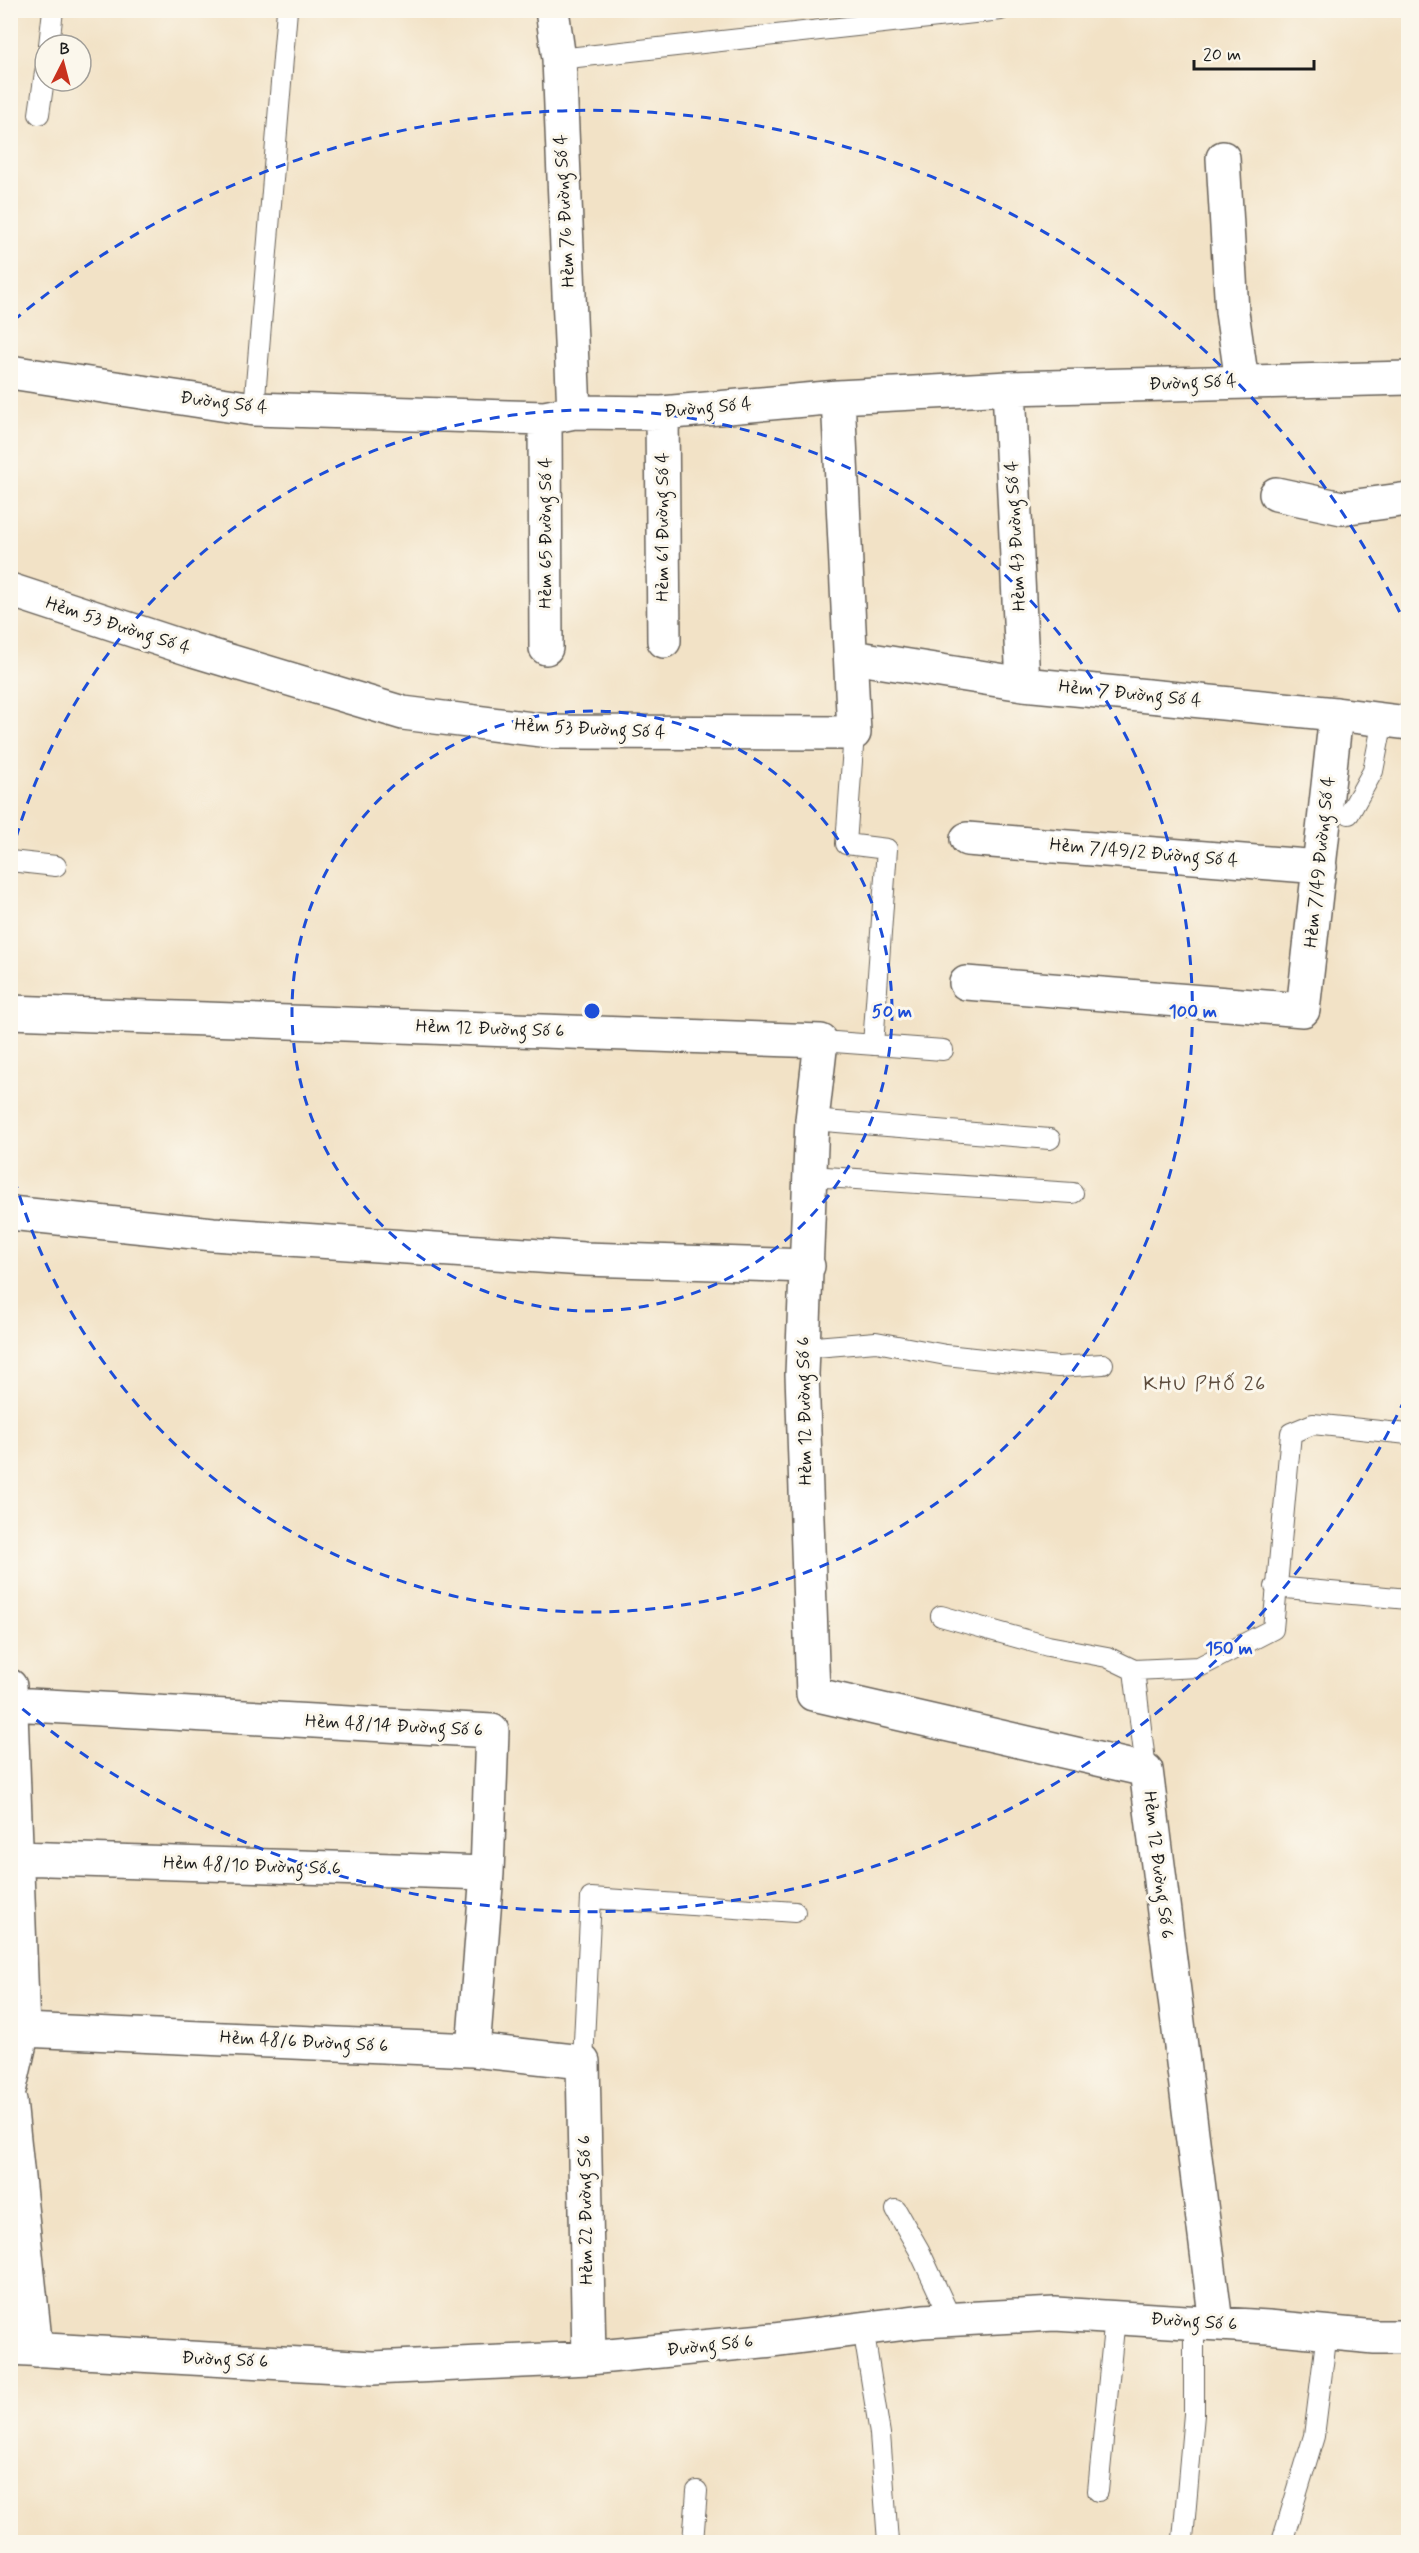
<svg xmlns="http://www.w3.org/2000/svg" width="1419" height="2553" viewBox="0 0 1419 2553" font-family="Mynerve,sans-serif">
<rect width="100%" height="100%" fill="#fbf7ec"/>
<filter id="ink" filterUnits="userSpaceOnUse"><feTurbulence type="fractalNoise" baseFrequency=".0167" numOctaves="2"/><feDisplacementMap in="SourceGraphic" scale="12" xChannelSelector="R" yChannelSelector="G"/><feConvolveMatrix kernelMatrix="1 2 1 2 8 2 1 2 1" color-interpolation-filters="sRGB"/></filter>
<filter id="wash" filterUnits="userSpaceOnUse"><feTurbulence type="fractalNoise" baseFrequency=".008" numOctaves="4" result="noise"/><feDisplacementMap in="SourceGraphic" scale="24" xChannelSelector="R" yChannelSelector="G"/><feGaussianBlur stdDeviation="1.35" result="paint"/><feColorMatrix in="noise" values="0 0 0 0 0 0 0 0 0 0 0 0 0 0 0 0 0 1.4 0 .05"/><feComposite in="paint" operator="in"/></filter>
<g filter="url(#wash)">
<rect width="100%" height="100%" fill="#f2e2c6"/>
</g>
<g filter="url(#ink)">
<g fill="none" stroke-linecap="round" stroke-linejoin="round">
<defs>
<path id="lane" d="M49 45 53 10
M559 59 1001 10
M39 114 45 72
M254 409 287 10
M854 733 846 844 887 849 873 1045
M1349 814 1373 771 1383 720
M10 861 56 866
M821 1041 943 1050
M812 1120 1050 1139
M810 1176 1073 1193
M803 1348 876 1342 946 1355 1058 1367 1103 1364
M1275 1587 1408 1599
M941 1616 1048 1646 1107 1657 1134 1670
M1146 1770 1134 1670 1199 1667 1273 1629 1291 1433 1313 1424 1408 1434
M583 2062 591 1898 795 1912
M896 2210 919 2250 951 2319
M863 2328 880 2434 888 2542
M1098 2491 1115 2317
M1183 2539 1194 2414V2322
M693 2542 697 2491
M1282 2542 1314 2436 1327 2332"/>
<path id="street" d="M552 10 559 59 574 412
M1223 158 1232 312 1242 382
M10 372 254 409 545 418 574 412 662 413 838 397 1009 388 1408 378
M1009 388 1023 684
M662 413 664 641
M545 418 546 648
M1276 494 1342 508 1408 499
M10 590 193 650 403 713 557 732 854 733 838 397
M852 657 1023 684 1336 714 1408 723
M967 839 1320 867
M966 983 1303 1010 1336 714
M10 1012 821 1041 812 1120 802 1374 813 1694 1146 1770 1216 2323
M10 1213 213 1234 584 1259 808 1266
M10 1686 23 2030 10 2087
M12 1704 492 1731 487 1873 473 2050
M17 1858 487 1873
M23 2030 473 2050 583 2062 589 2358
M10 2101 36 2350
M10 2348 373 2368 589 2358 773 2340 923 2321 1055 2314 1268 2327 1375 2337H1408"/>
</defs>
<use href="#lane" stroke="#676158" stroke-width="22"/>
<use href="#street" stroke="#676158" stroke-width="36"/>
<use href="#lane" stroke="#fff" stroke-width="20"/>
<use href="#street" stroke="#fff" stroke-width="33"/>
</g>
</g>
<g fill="none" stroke="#1d4ed8" stroke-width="3" stroke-dasharray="10 8">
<circle cx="592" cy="1011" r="300"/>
<path d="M11 855A601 601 0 1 1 11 1167"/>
<path d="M1405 1399A901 901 0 0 1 13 1701M13 321A901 901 0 0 1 1405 623"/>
</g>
<g text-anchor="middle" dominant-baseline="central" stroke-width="6" stroke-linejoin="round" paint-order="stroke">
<g font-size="18" fill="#1c1c1c" stroke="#fbf7ec">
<text transform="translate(565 211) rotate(-93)">Hẻm 76 Đường Số 4</text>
<text transform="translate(1193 383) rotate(-2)">Đường Số 4</text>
<text transform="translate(224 403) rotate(7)">Đường Số 4</text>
<text transform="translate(708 408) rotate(-5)">Đường Số 4</text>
<text transform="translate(663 527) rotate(-90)">Hẻm 61 Đường Số 4</text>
<text transform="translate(546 533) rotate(-90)">Hẻm 65 Đường Số 4</text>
<text transform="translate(1016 536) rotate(-93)">Hẻm 43 Đường Số 4</text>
<text transform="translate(118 626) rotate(18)">Hẻm 53 Đường Số 4</text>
<text transform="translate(1130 694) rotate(6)">Hẻm 7 Đường Số 4</text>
<text transform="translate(590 729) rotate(3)">Hẻm 53 Đường Số 4</text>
<text transform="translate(1144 853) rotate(5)">Hẻm 7/49/2 Đường Số 4</text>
<text transform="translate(1320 862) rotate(-84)">Hẻm 7/49 Đường Số 4</text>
<text transform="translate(490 1029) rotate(2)">Hẻm 12 Đường Số 6</text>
<text transform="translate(805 1411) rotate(-91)">Hẻm 12 Đường Số 6</text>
<text transform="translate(394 1726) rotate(3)">Hẻm 48/14 Đường Số 6</text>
<text transform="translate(1158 1865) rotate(83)">Hẻm 12 Đường Số 6</text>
<text transform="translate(252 1866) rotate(2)">Hẻm 48/10 Đường Số 6</text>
<text transform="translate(304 2042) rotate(3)">Hẻm 48/6 Đường Số 6</text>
<text transform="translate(586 2210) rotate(-91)">Hẻm 22 Đường Số 6</text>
<text transform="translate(1194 2322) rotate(4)">Đường Số 6</text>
<text transform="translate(710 2346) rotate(-6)">Đường Số 6</text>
<text transform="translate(225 2360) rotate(3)">Đường Số 6</text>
</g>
<g font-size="20" letter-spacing="1.5" fill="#5c4b3c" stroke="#fbf7ec">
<text x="1205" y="1384">KHU PHỐ 26</text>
</g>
</g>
<circle cx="592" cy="1011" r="9" fill="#1d4ed8" stroke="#fbf7ec" stroke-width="3"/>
<g font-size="18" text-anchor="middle" font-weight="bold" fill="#1d4ed8" stroke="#fbf7ec" stroke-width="6" stroke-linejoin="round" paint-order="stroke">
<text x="892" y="1017">50 m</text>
<text x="1193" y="1017">100 m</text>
<text x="1229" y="1654">150 m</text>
</g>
<rect width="1419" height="2553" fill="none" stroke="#fbf7ec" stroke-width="36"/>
<g transform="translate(63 63) rotate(6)"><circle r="28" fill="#fbf7ec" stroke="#a29f99" stroke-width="1.5"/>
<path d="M0-4.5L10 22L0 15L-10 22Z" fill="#c8321e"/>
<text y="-9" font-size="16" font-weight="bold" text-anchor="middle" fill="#1c1c1c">B</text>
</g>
<path d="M1194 60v9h120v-9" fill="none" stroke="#1c1c1c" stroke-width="3"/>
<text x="1203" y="60" font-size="18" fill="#1c1c1c" stroke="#fbf7ec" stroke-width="4.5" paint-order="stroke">20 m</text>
</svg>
